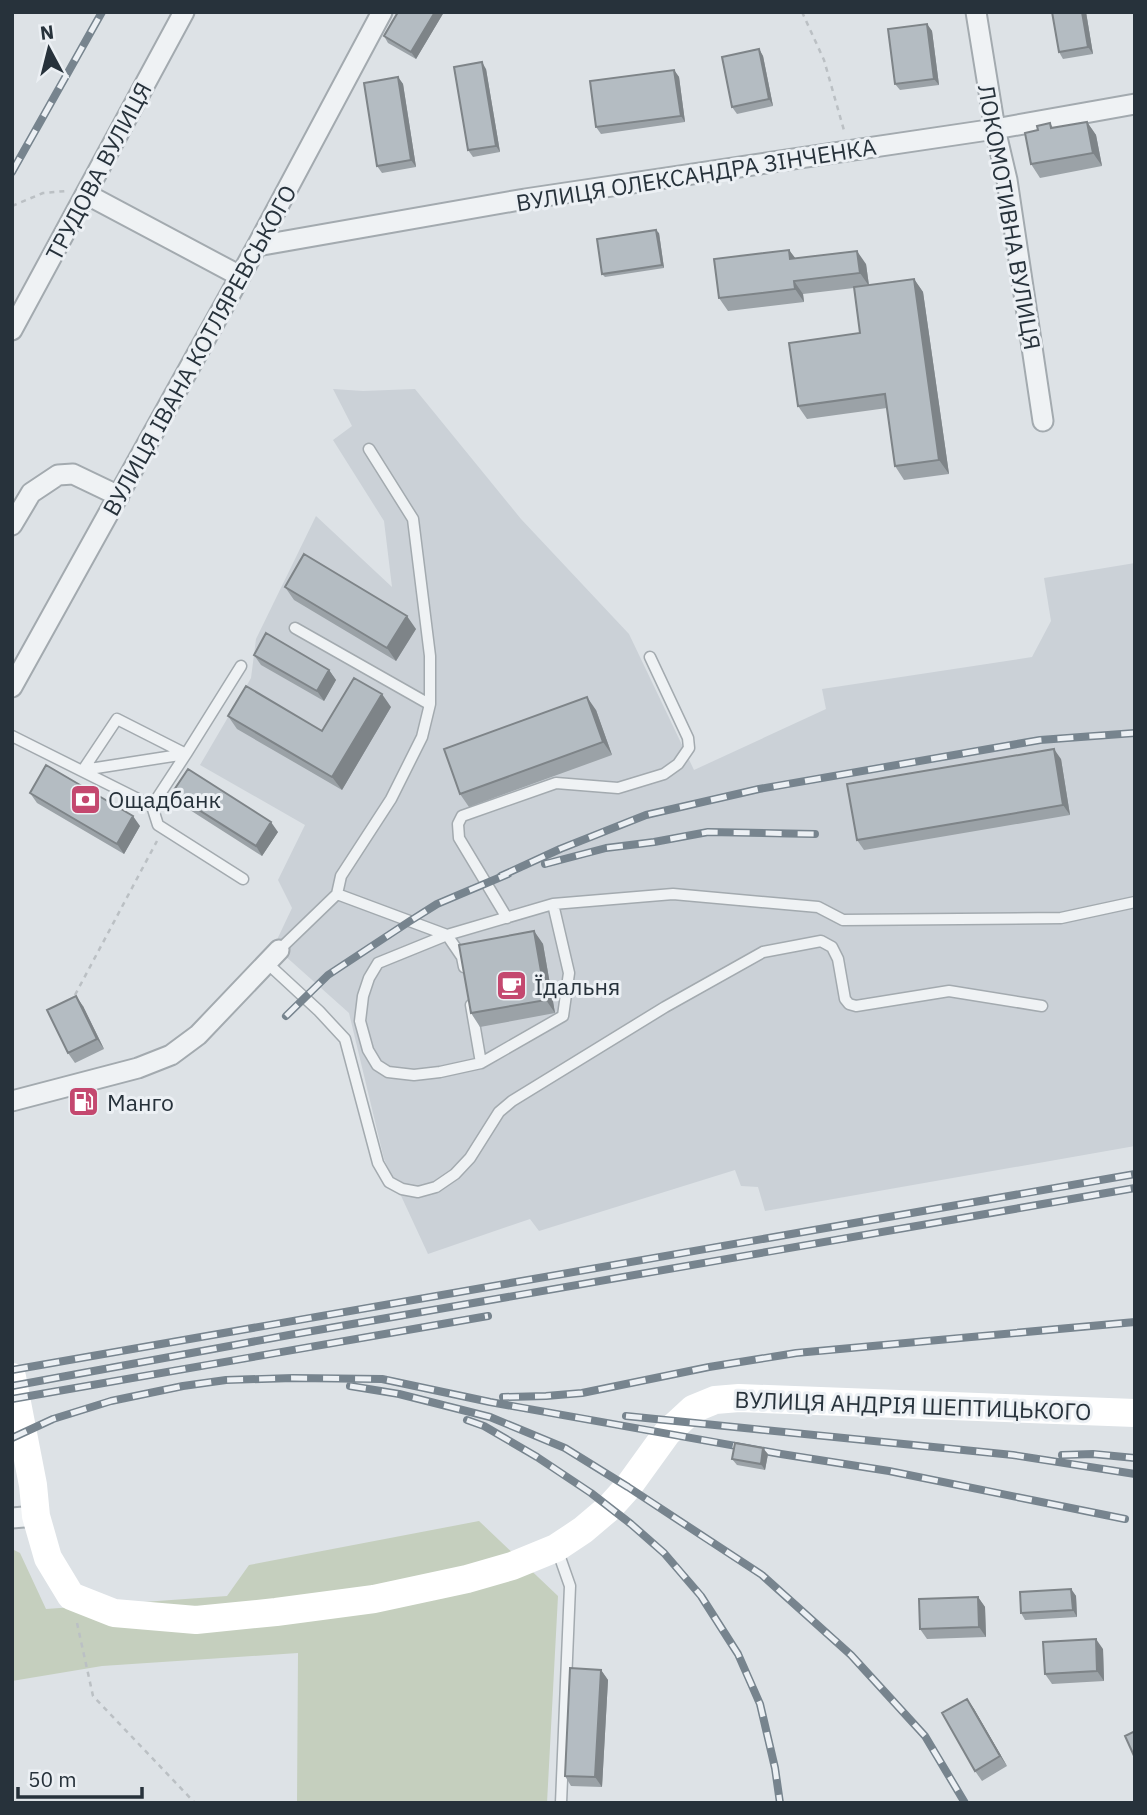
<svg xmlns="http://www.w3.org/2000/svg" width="1147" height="1815" viewBox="0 0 1147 1815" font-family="'IBM Plex Sans',sans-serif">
<rect width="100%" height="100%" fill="#dde2e6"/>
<path fill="#cbd1d7" d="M333 389 363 391 415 389 521 519 629 634 694 770 826 709 822 689 1032 657 1051 621 1044 578 1135 563V1146L765 1211 758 1187 741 1186 735 1170 539 1231 530 1219 428 1254 384 1159 349 1013 274 946 292 908 278 880 305 825 200 765 251 678 256 639 316 516 392 587 384 521 333 440 352 426Z"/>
<path fill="#c5cfbe" d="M479 1521 558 1596 547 1803H297L298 1653 102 1666 12 1681V1549L20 1553 46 1609 227 1596 249 1565Z"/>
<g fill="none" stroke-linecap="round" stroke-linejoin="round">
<defs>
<path id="service" d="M295 628 429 704
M12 736 152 806 158 825 243 879
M83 770 186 754 241 666
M83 770 117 719 186 754 152 806
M337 894 447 935 462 957 464 967
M553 904 569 973 563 1016 481 1063 440 1072 414 1075 388 1072 377 1065 368 1050 360 1021 363 996 369 978 378 963 447 935 553 904 673 894 818 907 843 920 1061 918 1135 902
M507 918 459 838 458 824 462 816 556 783 618 788 664 774 678 764 689 748 688 738 650 657
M279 950 337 894 341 876 391 799 422 737 430 704V656L413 519 369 449
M267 963 319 1011 345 1039 378 1163 389 1182 402 1189 418 1192 436 1187 455 1174 470 1158 499 1112 512 1101 665 1007 763 952 821 941 832 947 838 959 845 999 849 1004 856 1006 949 991 1042 1006
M471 1005 481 1063
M557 1549 570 1586 561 1803"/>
<path id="minor" d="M976 12 995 129 1007 180 1043 421
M86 194 240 276
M257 246 525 199 995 129 1135 104
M12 330 184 12
M12 525 31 493 58 475 73 474 119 496
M12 687 257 246 382 12
M12 1101 138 1068 171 1055 198 1035 279 950
M12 1518 36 1516"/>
</defs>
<use href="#service" stroke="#a3aaaf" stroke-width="13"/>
<use href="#minor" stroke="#a3aaaf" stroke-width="23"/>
<path stroke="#bbc0c4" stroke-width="2.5" stroke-dasharray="5 5" stroke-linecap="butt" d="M802 12 824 60 845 134
M12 206 43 193 66 191
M75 995 157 841
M77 1623 93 1696 195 1803"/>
<use href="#service" stroke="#eff2f4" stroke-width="10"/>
<use href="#minor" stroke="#eff2f4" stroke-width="19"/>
<path stroke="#fff" stroke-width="28" d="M12 1377 33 1485 36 1516 48 1558 71 1596 114 1613 196 1620 276 1612 374 1599 467 1579 512 1566 556 1548 583 1530 609 1508 628 1487 667 1433 693 1409 715 1400 739 1398 1135 1413"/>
<defs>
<path id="rail" d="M12 172 102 12
M545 864 606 848 654 842 708 832 815 834
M501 876 560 849 646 815 759 789 1040 740 1135 733
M286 1016 328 975 410 921 437 904 508 874
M12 1370 1135 1174
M12 1386 289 1335 1135 1188
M350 1386 399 1394 490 1417 565 1448 628 1487 762 1575 851 1655 925 1736 965 1803
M503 1397 546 1396 582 1393 709 1367 796 1353 1135 1322
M12 1399 488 1316
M626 1416 1013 1455 1135 1474
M467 1420 484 1426 537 1457 591 1493 631 1524 664 1553 701 1596 738 1654 760 1704 775 1768 780 1803
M12 1438 53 1419 111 1401 183 1386 226 1380 293 1378 382 1379 490 1402 781 1454 889 1471 1125 1519
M1062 1455 1093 1454 1135 1458"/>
</defs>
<use href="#rail" stroke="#77848e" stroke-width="8"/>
<use href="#rail" stroke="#ecf0f4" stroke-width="5" stroke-dasharray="16" stroke-linecap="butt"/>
</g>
<path fill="#9ba2a7" d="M398 12H444L416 59 388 43 384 36Z
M1086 12 1093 54 1063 59 1059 52Z
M927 24 932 31 939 85 900 90 895 84Z
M759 49 763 56 773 106 737 114 732 107Z
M486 69 500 152 473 157 468 150Z
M674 70 679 77 685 122 601 134 596 127Z
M398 77 403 84 416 167 382 173 377 166Z
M1087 122 1096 135 1102 166 1040 178 1031 164 1038 130 1050 123 1053 128Z
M659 233 664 268 605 277 602 274Z
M789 250 795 258 866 264 869 285 914 279 923 292 949 474 904 480 895 466 887 408 807 419 798 406 860 333 854 288 803 294 804 302 728 311 719 298Z
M285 587 416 629 396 661 294 600Z
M254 655 329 670 336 680 324 701 261 665Z
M391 707 342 790 237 729 228 716 322 731Z
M596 710 612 755 469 807 460 794Z
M1061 759 1070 815 864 850 857 840Z
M30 793 140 826 124 854 37 803Z
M172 793 278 832 262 856 179 803Z
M534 931 543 944 555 1013 480 1027 471 1013Z
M83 1006 104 1049 75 1063 68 1053Z
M768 1454 765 1470 737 1465 732 1459Z
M1071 1589 1076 1596 1077 1617 1025 1620 1021 1613Z
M978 1597 985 1607 986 1637 927 1639 920 1629Z
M1103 1649 1104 1681 1052 1684 1045 1674Z
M601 1670 608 1680 602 1787 571 1786 565 1776Z
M967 1699 974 1709 1007 1766 982 1781 975 1771Z"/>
<path fill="#7e8488" d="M435 12H444L416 59 411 52Z
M1082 12H1086L1093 54 1088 47Z
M927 24 932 31 939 85 934 79Z
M759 49 763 56 773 106 769 99Z
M482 62 486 69 500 152 496 146Z
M674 70 679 77 685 122 681 116Z
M398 77 403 84 416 167 411 160Z
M1087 122 1096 135 1102 166 1093 153Z
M656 230 659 233 664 268 662 265Z
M789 250 799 263 790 259Z
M857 251 866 264 869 286 860 273Z
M914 279 923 292 949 474 939 460Z
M794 281 803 294 804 302 795 289Z
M407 616 416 629 396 661 387 648Z
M329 670 336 680 324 701 317 691Z
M382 694 391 707 342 790 332 777Z
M587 697 596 710 612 755 603 742Z
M1054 749 1061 759 1070 815 1063 805Z
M133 816 140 826 124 854 117 844Z
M271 822 278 832 262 856 256 846Z
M534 931 543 944 555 1013 546 1000Z
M76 996 83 1006 104 1049 97 1039Z
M763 1448 768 1454 765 1470 761 1464Z
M1071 1589 1076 1596 1077 1617 1073 1610Z
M978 1597 985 1607 986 1637 979 1627Z
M1096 1639 1103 1649 1104 1681 1097 1671Z
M601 1670 608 1680 602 1787 595 1777Z
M967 1699 974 1709 1007 1766 1000 1756Z"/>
<path fill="#b4bcc2" stroke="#7e8488" stroke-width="2" d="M398 12H435L411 52 384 36Z
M1052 12H1082L1088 47 1059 52Z
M927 24 934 79 895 84 888 29Z
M759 49 769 99 732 107 722 57Z
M482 62 496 146 468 150 454 67Z
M674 70 681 116 596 127 590 81Z
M398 77 411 160 377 166 364 83Z
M1087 122 1093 153 1031 164 1025 133 1038 130 1037 126 1050 123 1051 128Z
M656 230 662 265 602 274 597 239Z
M789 250 790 259 857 251 860 273 794 281 795 289 719 298 714 259Z
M914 279 939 460 895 466 885 394 798 406 789 343 860 333 854 287Z
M304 554 407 616 387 648 285 587Z
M266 633 329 670 317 691 254 655Z
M354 678 382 694 332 777 228 716 246 686 322 731Z
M587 697 603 742 460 794 444 749Z
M1054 749 1063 805 857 840 847 784Z
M46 765 133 816 117 844 30 793Z
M188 769 271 822 256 846 172 793Z
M534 931 546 1000 471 1013 459 945Z
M76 996 97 1039 68 1053 47 1010Z
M735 1443 763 1448 761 1464 732 1459Z
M1071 1589 1073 1610 1021 1613 1020 1592Z
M978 1597 979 1627 920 1629 919 1599Z
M1096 1639 1097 1671 1045 1674 1043 1642Z
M570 1668 601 1670 595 1777 565 1776Z
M967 1699 1000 1756 975 1771 942 1713Z
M1135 1731V1758L1125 1736Z"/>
<defs>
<symbol id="bank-square" viewBox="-11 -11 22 22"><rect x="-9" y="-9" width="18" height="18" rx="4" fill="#c4486f" stroke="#ecf0f4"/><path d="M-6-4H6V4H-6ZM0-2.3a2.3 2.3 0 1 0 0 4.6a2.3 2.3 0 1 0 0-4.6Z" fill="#fff"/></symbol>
<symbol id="cafe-square" viewBox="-11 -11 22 22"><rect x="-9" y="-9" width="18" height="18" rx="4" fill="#c4486f" stroke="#ecf0f4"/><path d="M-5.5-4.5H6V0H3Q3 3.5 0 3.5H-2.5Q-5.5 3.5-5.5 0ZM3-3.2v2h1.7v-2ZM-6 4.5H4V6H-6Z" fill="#fff"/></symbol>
<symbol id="fuel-square" viewBox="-11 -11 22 22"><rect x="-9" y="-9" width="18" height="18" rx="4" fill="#c4486f" stroke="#ecf0f4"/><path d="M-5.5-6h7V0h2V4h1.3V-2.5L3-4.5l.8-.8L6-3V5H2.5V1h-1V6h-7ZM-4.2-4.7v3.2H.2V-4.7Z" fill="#fff"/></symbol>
</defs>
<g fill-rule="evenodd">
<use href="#bank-square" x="68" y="782" width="35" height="35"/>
<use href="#cafe-square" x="494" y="968" width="35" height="35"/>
<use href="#fuel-square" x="66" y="1084" width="35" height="35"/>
</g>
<g text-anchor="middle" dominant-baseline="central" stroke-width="6" stroke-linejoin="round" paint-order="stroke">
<g font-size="23" fill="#27323b" stroke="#ecf0f4">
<text transform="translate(98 171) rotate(-62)">ТРУДОВА ВУЛИЦЯ</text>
<text transform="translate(696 174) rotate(-9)">ВУЛИЦЯ ОЛЕКСАНДРА ЗІНЧЕНКА</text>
<text transform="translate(1010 217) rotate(80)">ЛОКОМОТИВНА ВУЛИЦЯ</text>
<text transform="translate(199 350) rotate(-61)">ВУЛИЦЯ ІВАНА КОТЛЯРЕВСЬКОГО</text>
<text transform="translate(913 1405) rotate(2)">ВУЛИЦЯ АНДРІЯ ШЕПТИЦЬКОГО</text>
</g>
<g font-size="23" fill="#27323b" stroke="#ecf0f4" text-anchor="start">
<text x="108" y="799">Ощадбанк</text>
<text x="534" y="986">Їдальня</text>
<text x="107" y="1102">Манго</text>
</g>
</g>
<rect width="1147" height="1815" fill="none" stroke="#27323b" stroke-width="28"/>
<g transform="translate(49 49) rotate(353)" stroke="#ecf0f4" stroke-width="5" paint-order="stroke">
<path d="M0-5L12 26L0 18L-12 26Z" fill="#27323b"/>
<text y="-10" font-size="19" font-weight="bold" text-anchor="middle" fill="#27323b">N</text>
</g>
<path d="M18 1787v10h124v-10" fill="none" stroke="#27323b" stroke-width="3.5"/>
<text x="28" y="1787" font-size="21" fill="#27323b" stroke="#ecf0f4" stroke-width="5" paint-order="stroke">50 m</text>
</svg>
